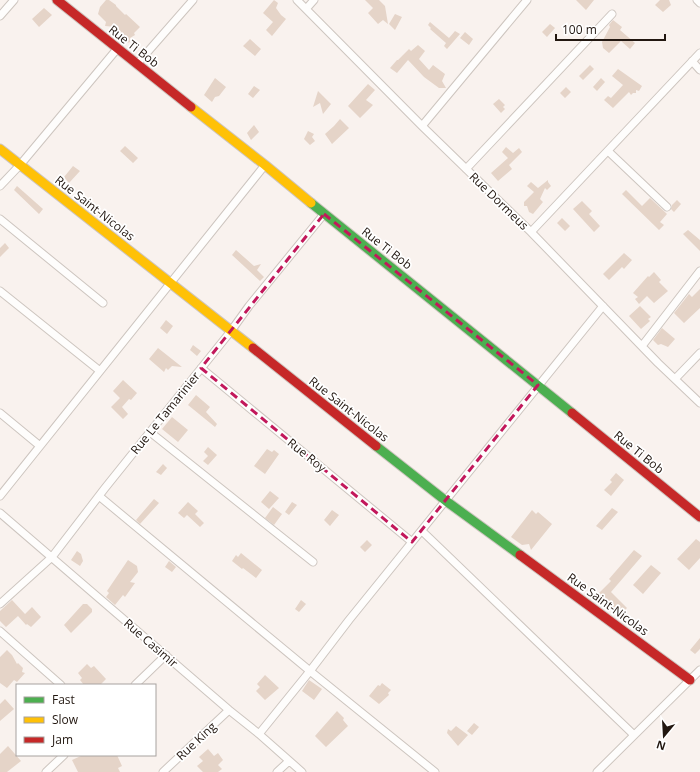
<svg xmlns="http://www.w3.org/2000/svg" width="700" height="772" viewBox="0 0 700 772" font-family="'Open Sans',sans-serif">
<rect width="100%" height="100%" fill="#f9f2ee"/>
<path fill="#e5d4c8" d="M106 0H109L116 5V6L125 15 126 14 140 27 134 33 135 35 130 38V42L127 43 112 32 116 27 105 26 106 22 98 14 100 7Z
M274 0 278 3 276 8 281 15 286 19 272 36 266 30 273 22 263 13Z
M365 0H379L385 6 388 24 383 20 378 24 368 13 373 8Z
M576 0H594L586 10Z
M660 0H669L671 5 663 12 655 5Z
M44 8 52 15 39 27 32 19Z
M395 14 402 17 395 30 389 24Z
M613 20 622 27 620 30 635 43 630 49 621 41 609 53 603 48 602 42 610 27 609 25Z
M430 22 449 38 455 31 460 34 447 49 444 46 446 43 430 29 431 28 428 25Z
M550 24 555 28 547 37 542 32Z
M465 32 473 39 469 45 460 38Z
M250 39 261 49 255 56 243 46Z
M418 45 425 51 419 59 429 70 433 65 445 74 442 81 446 88H439L424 77 408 60 397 73 390 68 397 60H398L409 49 411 51Z
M590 65 594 69 583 80 579 76Z
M618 69 642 86 639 91 636 90V93H633L631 95 629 92 613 108 604 100 608 96 611 98 623 85 612 76Z
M215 78 226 87 219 96 215 97 212 102 204 95Z
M601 78 605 82 597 91 593 87Z
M368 84 375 90 366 100 373 105 360 118 348 106Z
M254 86 260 90 253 98 248 94Z
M566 87 571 92 565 98 560 93Z
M318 91 331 104 323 114 320 103 313 107Z
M499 99 505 105 503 107 505 109 501 113 493 104Z
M340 119 349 128 332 144 325 134 334 126Z
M254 125 259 132 251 140 247 133Z
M308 131 314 134 312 137 315 141 310 145 304 139Z
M125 146 138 158 133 163 120 151Z
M506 147 513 153 519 148 522 152 509 165 512 169 498 181 491 173 508 158 502 152Z
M73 166 80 171 69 183 64 177Z
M548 180V182L551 186 547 190 545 188 540 199 543 202 533 214 529 212 527 206H524V202L534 192 527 186 531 182 538 188Z
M17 186 43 209 39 214 14 190Z
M626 190 642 206 650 198 667 214 660 222 664 225 659 230 622 194Z
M677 200 681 204 674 212 671 209 672 205Z
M582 201 592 211 589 214 600 226 594 232 573 209Z
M562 218 570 226 565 231 557 223Z
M688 230 700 240V251L683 234Z
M5 243 9 248 0 257V248Z
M236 250 254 266 261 264 257 270 264 277 260 281 232 255Z
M624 253 632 260 624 269 622 267 609 280 603 274Z
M654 272 661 280 659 282 668 291 654 303 647 296 639 304 635 299 638 297 633 293 648 276 649 277Z
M700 289V308L684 323 674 313 689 294 692 297Z
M640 306 651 317 648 319 650 321 641 329 629 316Z
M166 320 173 326 167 334 160 328Z
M662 328 675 339 668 347 661 344 658 345 653 340Z
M193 345 201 351 197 356 190 350Z
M158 348 182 367 172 366 168 370 166 368 164 372 149 359Z
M123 380 137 393 131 400 129 399 122 407 128 414 123 419 111 407 120 398 113 391Z
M196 395 210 407 206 412 217 424 215 427 188 405Z
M172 417 188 430 178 442 162 429Z
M208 447 217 455 208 465 203 461 208 456 204 452Z
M267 449 272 452 274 450 279 454 265 474 254 466Z
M163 464 167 468 161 475 156 472Z
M616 473 624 480 611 496 604 490 612 482 610 480Z
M270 491 279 498 269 509 261 502Z
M154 499 159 503 140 524 136 520Z
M188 502 198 511 195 514 204 523 200 527 187 515 184 518 178 513Z
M292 502 297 505 289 515 285 512Z
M273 507 282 514 274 525 265 518Z
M612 508 618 512 602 530 596 526Z
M332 510 339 515 330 526 324 520Z
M532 510 536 514 538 512 552 524 531 550 529 544 522 545 511 537Z
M696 539 700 542V558L689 570 677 559Z
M367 540 372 545 365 552 360 547Z
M634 550 642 556 611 592 627 608 619 616 598 594 611 581 609 579Z
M77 551 81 554 83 561 80 566 71 560Z
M241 553 262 570 256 578 243 568 242 569 232 561 236 555 238 557Z
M128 560 137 566 138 572 130 582 135 583 125 597 123 595 115 605 106 597 109 593 107 591Z
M169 561 176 567 172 572 165 567Z
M651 565 661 573 643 594 633 585Z
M12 600 25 614 32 607 41 617 31 627 27 624 26 625 18 616 6 627 0 621V611Z
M301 600 306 604 299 612 295 609Z
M83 604H87L92 609V612L71 633 64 625Z
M700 638V649L695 654 690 650Z
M7 650 12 655 17 664 18 663 23 668 22 672 25 673 17 682 14 680 7 688 0 683V657Z
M87 664 91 668 94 666 106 679 100 685H84L80 680 82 678 78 673Z
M265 675 279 688 265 700 256 691 260 687 257 684Z
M309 680 322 689 314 700 302 691Z
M382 683 391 690 388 693 389 695 379 704 369 696 378 685 380 686Z
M5 699 14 709 0 721V704Z
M337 711 344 718 343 720 348 726 326 747 315 736Z
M474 723 479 727 472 735 467 731Z
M456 726 468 735 458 746 447 733 448 729 451 731Z
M8 746 21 761 7 772H0V754Z
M208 749 214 756 218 753 223 760 218 765 222 769 218 772H203L197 766 203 761 199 757Z
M83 755H117L122 766 118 768 120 772H78L72 760Z"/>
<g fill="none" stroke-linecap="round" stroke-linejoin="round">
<defs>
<path id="street" d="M297 0 422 126 531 232 658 363 700 403
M697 0 700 3
M306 9 314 0
M0 16 14 0
M692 61 700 70
M137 64 193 0
M422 126 527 0
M608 151 667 207
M466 169 612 14
M0 186 20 165 117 49
M0 219 103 303
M531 232 700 53
M0 291 100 371
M642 346 700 271
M201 368 412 542
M675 379 700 353
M0 413 40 446
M150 432 313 562
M0 496 265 165
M99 496 310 671 435 772
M0 513 229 710 259 734 302 772
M422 531 634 735
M0 604 52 557 105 488 231 331 249 306 324 214
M0 631 61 685
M135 685 166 655
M259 734 310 671 349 620 603 306
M46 772 64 755
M163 772 229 710
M277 772 289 761
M597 772 700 670"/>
<path id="fast" d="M311 203 572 413
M376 446 446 501 520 555"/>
<path id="slow" d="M191 107 265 165 311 203
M0 149 253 348"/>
<path id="jam" d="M57 0 191 107
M253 348 376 446
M572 413 700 517
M520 555 690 680"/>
</defs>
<use href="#street" stroke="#cdc5bf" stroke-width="9"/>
<use href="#fast" stroke="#cdc5bf" stroke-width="11"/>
<use href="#slow" stroke="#cdc5bf" stroke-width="11"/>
<use href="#jam" stroke="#cdc5bf" stroke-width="11"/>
<use href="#street" stroke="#fefdfc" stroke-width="7"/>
<use href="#fast" stroke="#4caf50" stroke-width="9"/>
<use href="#slow" stroke="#ffc107" stroke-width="9"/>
<use href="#jam" stroke="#c62828" stroke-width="9"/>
</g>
<path fill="none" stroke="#c2185b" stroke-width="3" stroke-dasharray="8 5" stroke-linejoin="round" d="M324 214 538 385 412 542 201 368Z"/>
<g text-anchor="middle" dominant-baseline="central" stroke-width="3.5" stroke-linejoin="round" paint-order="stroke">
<g font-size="12" fill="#221710" stroke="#fff">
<text transform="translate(134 46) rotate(38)">Rue Ti Bob</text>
<text transform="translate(499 201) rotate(44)">Rue Dormeus</text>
<text transform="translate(95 208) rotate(38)">Rue Saint-Nicolas</text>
<text transform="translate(387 248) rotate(38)">Rue Ti Bob</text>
<text transform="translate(349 409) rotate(38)">Rue Saint-Nicolas</text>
<text transform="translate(165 413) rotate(-51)">Rue Le Tamarinier</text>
<text transform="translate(639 452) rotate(39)">Rue Ti Bob</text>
<text transform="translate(307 455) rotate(39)">Rue Roy</text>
<text transform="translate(608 604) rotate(36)">Rue Saint-Nicolas</text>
<text transform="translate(151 643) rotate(41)">Rue Casimir</text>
<text transform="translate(196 741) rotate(-43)">Rue King</text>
</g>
</g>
<rect x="16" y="684" width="140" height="72" fill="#ffffff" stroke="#a7a29f"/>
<rect x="24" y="697" width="20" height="6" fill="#4caf50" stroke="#a7a29f"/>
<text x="52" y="704" font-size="12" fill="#221710">Fast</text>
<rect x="24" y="717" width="20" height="6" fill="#ffc107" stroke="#a7a29f"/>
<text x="52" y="724" font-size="12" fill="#221710">Slow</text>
<rect x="24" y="737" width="20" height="6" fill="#c62828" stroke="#a7a29f"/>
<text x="52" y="744" font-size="12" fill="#221710">Jam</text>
<g transform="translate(664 736) rotate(198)" stroke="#ffffff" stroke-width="3" paint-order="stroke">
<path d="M0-3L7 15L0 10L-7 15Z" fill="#221710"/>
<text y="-6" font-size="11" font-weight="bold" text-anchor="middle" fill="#221710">N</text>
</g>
<path d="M556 34v6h109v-6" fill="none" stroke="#221710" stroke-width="2"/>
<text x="562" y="34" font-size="12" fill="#221710" stroke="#ffffff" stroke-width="3" paint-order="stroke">100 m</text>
</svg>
